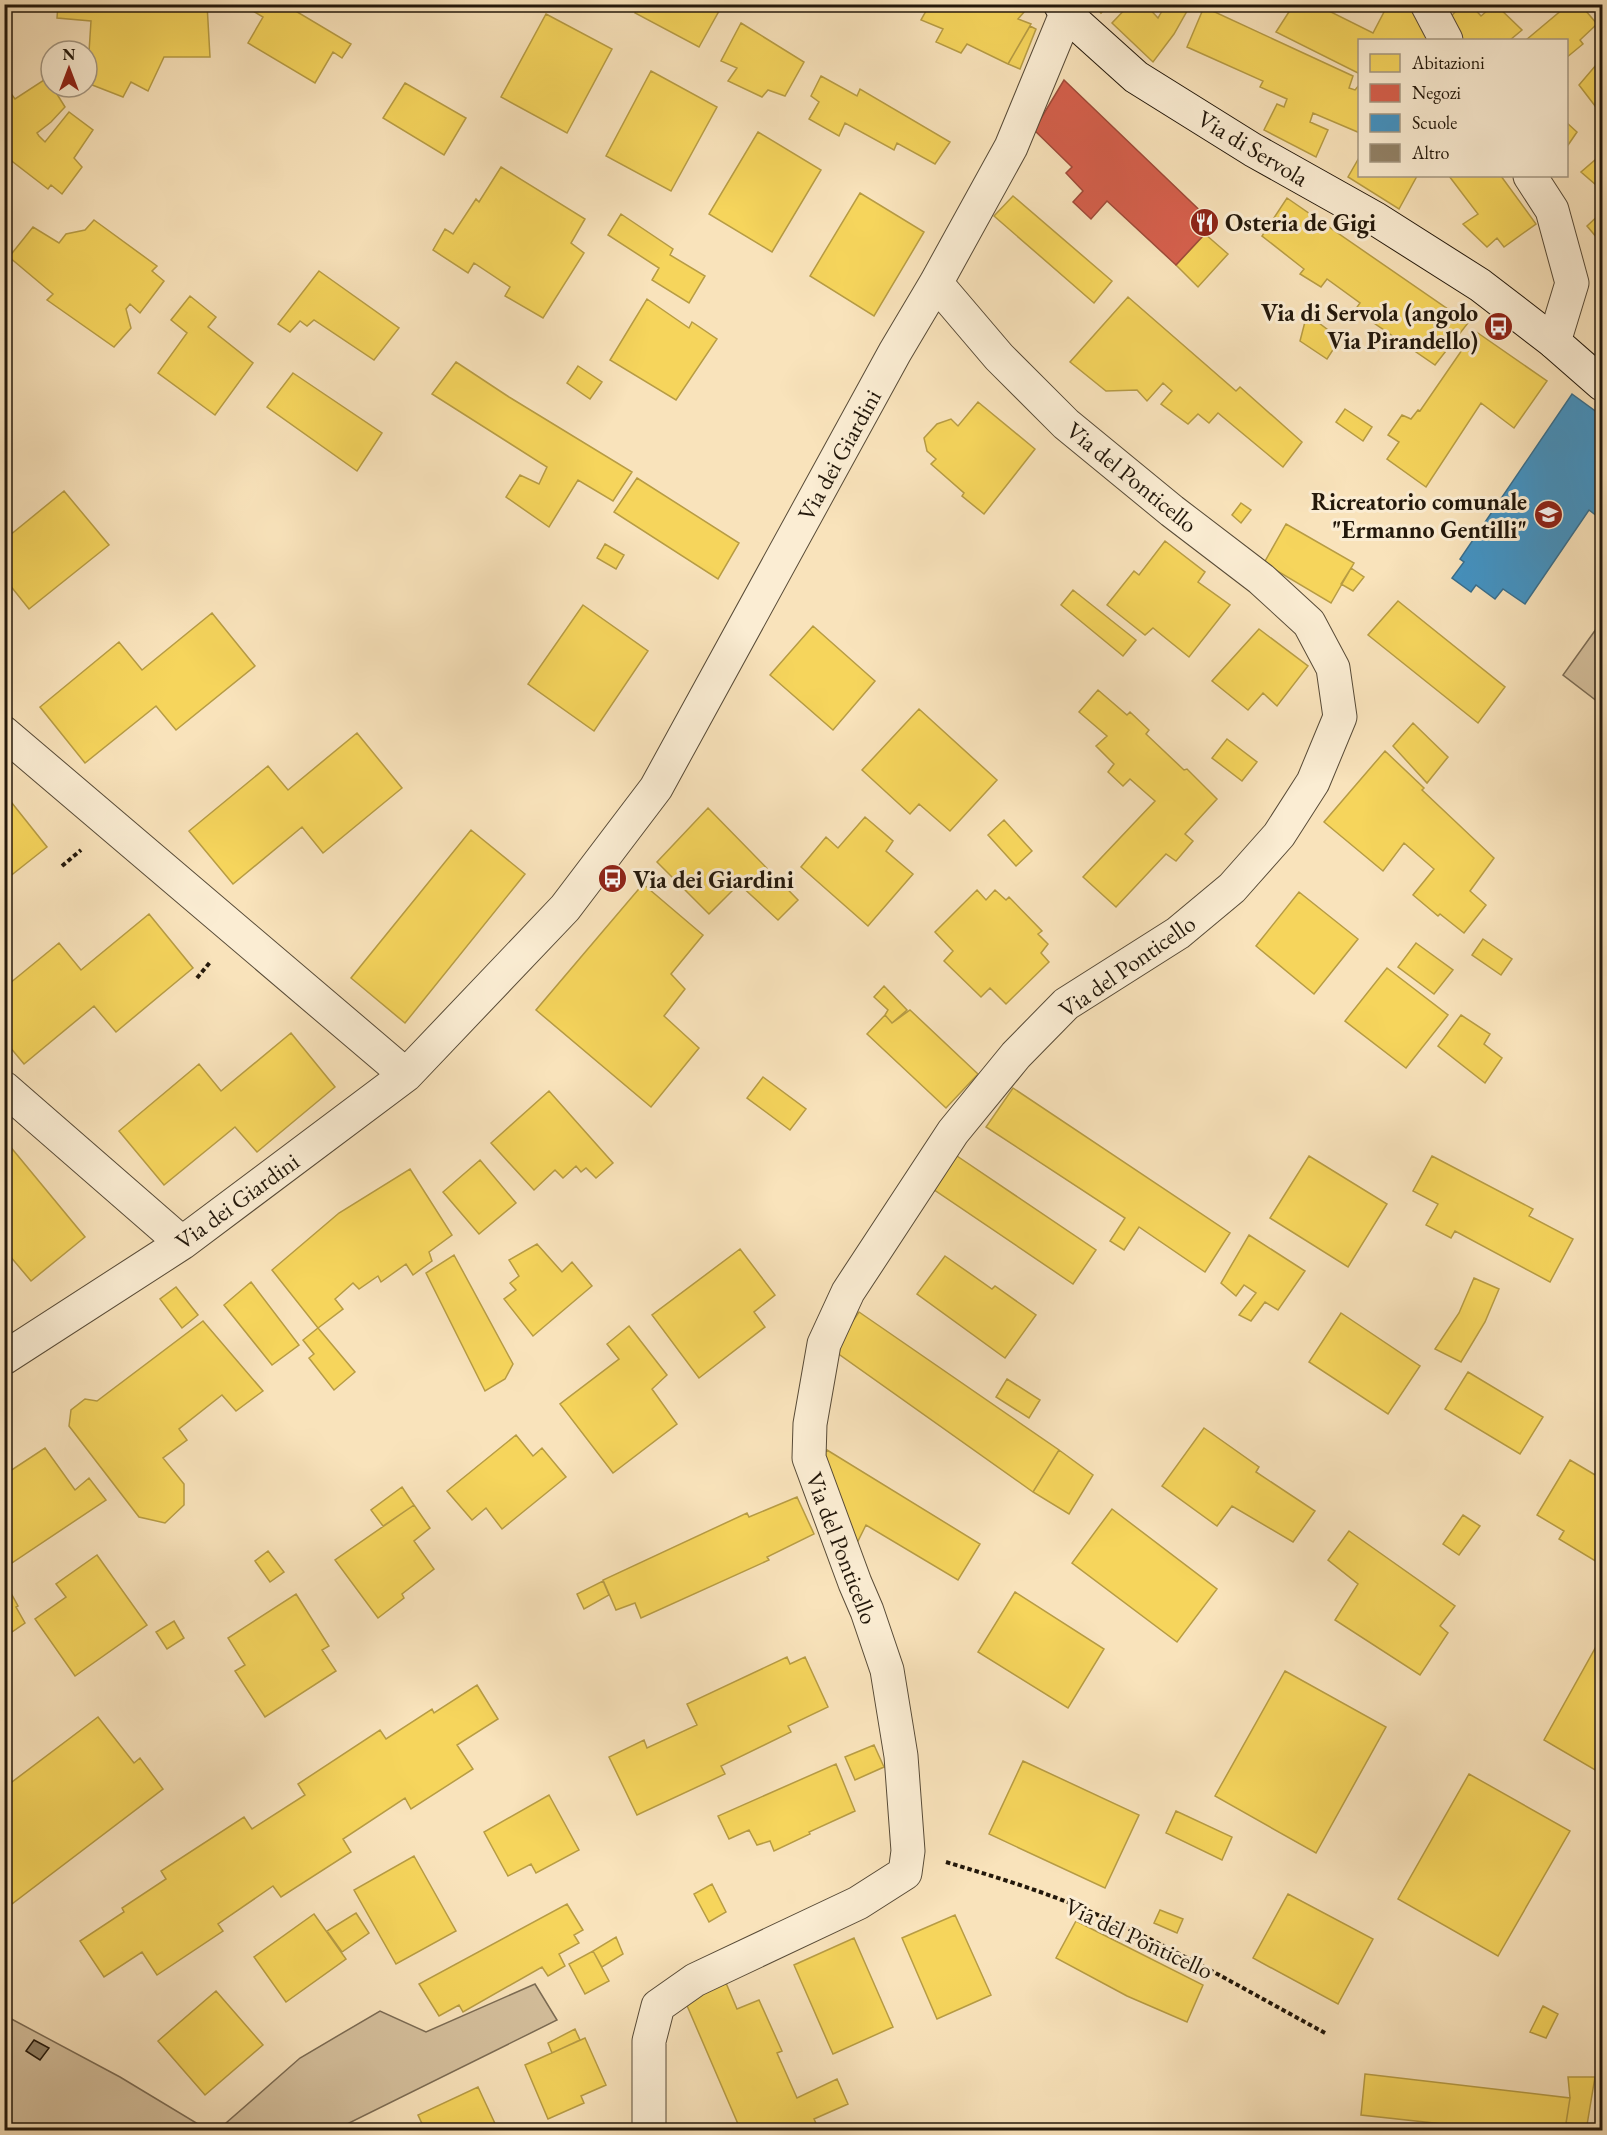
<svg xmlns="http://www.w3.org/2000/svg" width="1607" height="2135" viewBox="0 0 1607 2135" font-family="'EB Garamond',serif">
<rect width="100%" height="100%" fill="#f9e3bb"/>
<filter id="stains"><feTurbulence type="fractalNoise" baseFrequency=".00333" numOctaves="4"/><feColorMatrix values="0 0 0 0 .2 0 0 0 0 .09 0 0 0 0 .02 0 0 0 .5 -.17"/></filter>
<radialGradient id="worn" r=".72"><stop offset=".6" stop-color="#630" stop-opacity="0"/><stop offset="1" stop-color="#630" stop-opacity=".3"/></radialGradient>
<path fill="#d5c09d" stroke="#7c6c54" stroke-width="1.5" d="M1599 625 1602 628V705L1563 675Z
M535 1984 557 2020 335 2130H218L300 2058 380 2011 426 2032Z
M4 2015 120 2077 208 2130H5Z"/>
<path fill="#f6d55c" stroke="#b79c44" stroke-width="1.5" d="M4 4H39V8L4 7Z
M58 4H207L210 57H164L148 91 131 82 123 97 87 83 91 21 57 18Z
M257 4H284L351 44 342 58 333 52 315 83 248 43 263 17 253 11Z
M639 4H707L719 11 699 47 635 13Z
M930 4H1021L1025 11 1018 19 1031 24 1008 64 967 44 961 53 936 42 943 29 921 20Z
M1093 4H1109L1101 13Z
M1130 4H1145L1158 18 1166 4H1191L1174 34 1153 62 1112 23Z
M1294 4H1315L1373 33 1385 10 1375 4H1415L1433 40H1360V74L1276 32Z
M1462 4H1470L1481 16 1495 4 1522 30 1510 40H1462L1447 21Z
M1569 4H1580L1597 24 1580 40 1583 44 1566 58V40H1526Z
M1204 7 1353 76 1349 88 1355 90 1360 84V133L1313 113 1310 122 1328 130 1316 157 1264 130 1277 104 1284 107 1287 99 1260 87 1263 81 1187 47Z
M546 14 612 49 567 133 501 97Z
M741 23 804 62 785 96 768 90 762 97 728 81 737 68 721 61Z
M1030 26 1036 29 1020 69 1008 64Z
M1602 58V115L1579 85Z
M651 71 717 107 671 191 606 156Z
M821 76 857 96 860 89 950 142 935 164 897 143 894 150 845 123 839 136 809 119 819 102 811 96Z
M47 78 65 107 51 122 37 133 39 136 45 142 69 112 93 130 74 158 82 167 62 194 51 185 48 189 9 159 6 162 4 161V84L15 99Z
M405 83 466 118 444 155 383 118Z
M1566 122 1577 132 1566 148Z
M758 132 821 170 772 252 709 214Z
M1602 154V179L1596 185 1581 172Z
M1360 156V176H1417L1399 209 1348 177Z
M501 167 585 219 571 243 584 253 543 318 505 296 510 287 474 263 468 273 433 250 445 229 453 234 476 199 479 202Z
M1449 176H1501L1536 224 1504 247 1497 238 1487 247 1463 224 1478 214Z
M860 193 924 232 874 316 810 276Z
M1013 196 1112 281 1094 303 994 216Z
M1287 198 1468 323 1435 365 1355 310 1360 303 1327 279 1321 287 1300 274 1304 269 1262 236Z
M1602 212V244L1587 226Z
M621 214 673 249 670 255 705 276 689 303 652 280 659 268 608 235Z
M94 220 157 266 152 271 164 281 140 313 130 304 126 309 131 328 114 347 47 300 53 294 9 257 33 227 59 243 66 234 85 230Z
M1205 234 1228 254 1198 287 1176 265Z
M319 271 399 328 374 360 314 320 307 326 300 321 290 332 278 324Z
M190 296 216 317 208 327 253 363 215 415 158 373 187 333 171 320Z
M1128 297 1236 391 1240 387 1302 442 1283 467 1218 413 1209 423 1198 414 1188 424 1161 404 1172 391 1163 383 1147 401 1137 390 1106 391 1070 362Z
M647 299 689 328 692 322 717 339 676 400 610 360Z
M1307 314 1340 339 1327 359 1300 341Z
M1475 331 1547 381 1514 428 1481 403 1426 487 1387 459 1399 442 1388 435 1402 415 1411 419 1418 410 1420 411Z
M456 362 509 397 632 472 613 501 578 480 549 527 506 497 520 475 539 484 547 467 432 394Z
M578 366 602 382 590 399 567 383Z
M293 373 382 433 357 471 267 407Z
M978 402 1035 449 984 514 962 496 964 493 931 464 936 459 927 451 924 438 937 424 951 419 958 426Z
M1345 409 1372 427 1363 441 1336 422Z
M637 478 739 543 718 579 614 512Z
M64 491 109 545 29 609 9 584 4 587V540Z
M1241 503 1251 510 1241 523 1232 515Z
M1286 524 1354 563 1331 603 1264 563Z
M1165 541 1205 572 1198 582 1230 605 1189 657 1153 628 1145 635 1107 605 1134 571 1139 575Z
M605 544 624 555 616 569 597 558Z
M1351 568 1364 577 1353 591 1341 584Z
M1073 590 1136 640 1123 656 1061 605Z
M1398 601 1505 687 1478 723 1368 635Z
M583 605 648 651 594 731 528 684Z
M212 613 255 666 176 730 156 706 85 763 40 707 119 642 142 670Z
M813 626 875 681 833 730 770 675Z
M1259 629 1308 666 1277 706 1263 693 1248 710 1212 681Z
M1098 690 1127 715 1130 712 1149 730 1146 734 1184 770 1187 769 1217 799 1185 834 1193 841 1176 861 1166 854 1116 907 1083 877 1155 801 1130 779 1123 786 1108 772 1114 764 1096 746 1107 736 1079 712Z
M919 709 997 780 950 831 919 804 910 814 862 770Z
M1413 723 1448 757 1427 783 1393 746Z
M357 733 402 788 323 853 302 827 233 884 189 831 268 766 288 790Z
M1227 739 1257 762 1242 781 1212 758Z
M1385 751 1424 788 1422 790 1494 858 1470 891 1486 905 1464 933 1440 914 1438 916 1413 895 1434 869 1404 843 1383 871 1324 822Z
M4 793 47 847 4 881Z
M708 808 798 900 778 920 739 884 709 914 657 862Z
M865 817 893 841 886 851 913 874 868 926 801 867 826 837 838 848Z
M1004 820 1032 851 1016 866 988 835Z
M471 830 525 874 405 1023 351 978Z
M643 884 703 935 671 974 685 989 664 1016 699 1048 651 1107 536 1010Z
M977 890 986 900 995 890 1006 900 1009 897 1042 931 1038 934 1048 944 1041 953 1049 962 1006 1004 990 988 981 997 944 961 953 951 935 932Z
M1299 892 1358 939 1314 994 1256 946Z
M149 914 193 968 116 1032 94 1006 24 1064 4 1040V988L59 943 81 970Z
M1483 939 1512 959 1501 975 1472 955Z
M1416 943 1453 970 1434 994 1398 967Z
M1387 968 1448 1015 1406 1068 1345 1021Z
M884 986 907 1010 892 1023 885 1015 888 1010 874 997Z
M910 1010 978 1074 946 1108 867 1034 885 1015 892 1023Z
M1461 1015 1490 1034 1484 1044 1502 1058 1485 1083 1438 1046Z
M291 1033 335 1087 257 1152 235 1127 164 1185 119 1131 199 1064 221 1091Z
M763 1077 806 1109 790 1130 747 1098Z
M1013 1088 1230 1233 1205 1272 1139 1227 1124 1250 1110 1241 1125 1218 986 1127Z
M549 1091 613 1163 596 1178 586 1168 581 1172 576 1166 563 1178 555 1170 534 1190 491 1143Z
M4 1139 85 1237 31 1281 4 1249Z
M954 1154 1096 1250 1073 1284 930 1187Z
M1309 1156 1387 1204 1348 1267 1270 1218Z
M1432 1156 1533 1209 1529 1216 1573 1239 1550 1282 1455 1231 1451 1238 1426 1225 1438 1204 1413 1191Z
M480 1160 516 1203 479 1234 443 1192Z
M410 1169 452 1235 429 1252 432 1261 413 1275 406 1264 381 1282 378 1276 359 1289 353 1283 335 1299 343 1309 318 1328 272 1270 339 1213Z
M1249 1235 1305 1271 1278 1310 1265 1302 1251 1321 1239 1315 1256 1293 1244 1285 1236 1296 1221 1283Z
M537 1244 562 1272 572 1262 592 1286 533 1336 504 1299 516 1290 510 1283 519 1276 509 1260Z
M740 1249 775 1295 754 1312 765 1327 699 1378 652 1315Z
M454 1255 513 1364 505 1379 485 1391 426 1273Z
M945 1256 992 1289 995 1286 1036 1315 1005 1358 917 1294Z
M1474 1278 1499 1289 1485 1322 1461 1362 1435 1349 1459 1313Z
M251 1282 299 1345 272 1365 224 1305Z
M176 1287 198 1315 182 1328 160 1299Z
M859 1312 1059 1450 1033 1492 833 1350Z
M1341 1313 1420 1366 1388 1414 1309 1362Z
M203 1321 263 1391 236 1411 222 1395 179 1429 187 1440 163 1458 184 1484V1505L165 1523 139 1517 69 1426 71 1410 85 1399 97 1401Z
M629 1326 667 1375 652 1389 677 1424 613 1473 560 1404 619 1359 607 1344Z
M318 1328 355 1372 334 1390 309 1358 314 1354 303 1340Z
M1468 1372 1543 1417 1520 1454 1445 1409Z
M1007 1379 1040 1400 1029 1418 996 1397Z
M1204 1428 1259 1467 1256 1472 1315 1511 1293 1542 1232 1506 1217 1526 1162 1486Z
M516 1435 533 1456 542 1448 566 1477 502 1529 486 1508 472 1520 447 1491Z
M45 1448 75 1490 89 1478 106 1500 9 1565 11 1569 4 1574V1475Z
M827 1450 980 1544 958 1580 866 1525 855 1547 822 1455Z
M1059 1450 1093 1475 1069 1514 1033 1492Z
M1570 1460 1602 1479V1565L1559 1539 1564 1531 1537 1515Z
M402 1487 414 1505 383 1526 371 1510Z
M797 1497 814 1534 767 1557 769 1560 641 1618 635 1603 616 1610 603 1580 747 1513 749 1517Z
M414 1505 430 1528 414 1541 434 1569 402 1594 404 1598 378 1618 335 1560Z
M1112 1509 1217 1589 1177 1642 1072 1563Z
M1463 1515 1480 1526 1459 1555 1443 1544Z
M1349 1531 1455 1606 1440 1626 1448 1633 1420 1675 1335 1620 1358 1584 1328 1560Z
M268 1551 284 1572 270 1582 255 1561Z
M97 1555 147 1625 75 1676 35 1619 66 1597 56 1584Z
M603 1581 609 1595 584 1609 577 1594Z
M6 1584 18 1606 16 1607 25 1623 6 1636Z
M1015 1592 1104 1649 1068 1708 978 1652Z
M296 1594 329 1646 322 1650 336 1671 265 1717 235 1671 245 1665 228 1638Z
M174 1621 184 1638 167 1649 156 1632Z
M1602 1636V1774L1544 1740Z
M787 1657 790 1664 805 1657 828 1707 788 1726 791 1732 721 1766 725 1774 637 1815 609 1757 644 1740 647 1748 697 1725 687 1704Z
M1285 1671 1386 1727 1316 1853 1215 1796Z
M477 1685 498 1719 457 1745 473 1769 411 1809 405 1798 343 1839 351 1852 281 1897 273 1886 218 1924 223 1931 157 1975 142 1952 104 1977 80 1941 124 1912 122 1908 166 1879 161 1871 244 1817 252 1829 305 1795 298 1784 380 1730 386 1739 432 1709 434 1713Z
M98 1717 134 1763 140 1758 163 1789 4 1910V1788Z
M874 1745 884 1767 855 1780 845 1757Z
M1023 1761 1139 1815 1105 1888 989 1834Z
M836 1764 855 1811 809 1832 810 1834 774 1851 770 1841 757 1845 749 1830 729 1839 718 1816Z
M1469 1774 1570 1831 1498 1956 1398 1899Z
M549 1795 579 1850 536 1873 531 1864 508 1876 484 1832Z
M1176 1811 1232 1837 1222 1860 1166 1833Z
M414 1856 456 1931 396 1964 354 1890Z
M712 1884 726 1912 709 1922 694 1894Z
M1288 1894 1373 1939 1338 2004 1253 1958Z
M567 1904 583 1930 574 1935 579 1943 559 1954 565 1966 548 1976 542 1967 463 2012 459 2005 439 2016 419 1984Z
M1160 1910 1183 1919 1177 1933 1154 1923Z
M356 1913 369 1933 342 1952 327 1931Z
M314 1914 346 1959 286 2002 254 1957Z
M955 1915 991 1995 937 2019 902 1938Z
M1076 1921 1203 1985 1187 2022 1127 1996 1056 1958Z
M616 1937 623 1954 602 1967 593 1951Z
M854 1938 893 2027 833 2054 794 1965Z
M593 1951 609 1981 585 1994 569 1964Z
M726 1983 737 2009 759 2000 782 2051 777 2053 797 2098 837 2079 848 2104 814 2119 819 2130H721L738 2124 685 2001Z
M216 1991 263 2045 205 2095 158 2041Z
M1543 2006 1558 2014 1546 2038 1530 2032Z
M575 2029 580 2040 552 2053 548 2043Z
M585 2038 606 2085 581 2096 584 2103 548 2119 525 2065Z
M1365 2074 1570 2098 1565 2130H1498L1361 2115Z
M1568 2077H1595L1587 2125 1566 2123 1570 2098Z
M478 2087 498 2130H425L418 2115Z"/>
<path fill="#d6604d" stroke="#a04a39" stroke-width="1.5" d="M1064 80 1214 224 1176 265 1107 201 1091 219 1073 202 1083 191 1066 173 1072 167 1034 130Z"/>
<path fill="#4393c3" stroke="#396e8c" stroke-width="1.5" d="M1572 394 1602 416V520L1589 510 1525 604 1503 589 1495 599 1476 585 1471 592 1452 578 1464 562 1460 559Z"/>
<path fill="#928267" stroke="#23180b" stroke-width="1.5" d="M34 2040 49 2048 40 2060 26 2051Z"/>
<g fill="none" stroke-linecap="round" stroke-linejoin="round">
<defs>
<path id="street" d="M1427 4 1446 40
M1530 176 1552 210 1572 283 1554 342
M4 733 406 1075
M4 1088 182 1243
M4 1358 182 1243 406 1075 565 908 656 788 895 352 936 283 1011 147 1066 14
M649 2130V2041L658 2006 695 1980 858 1903 905 1873 908 1851 901 1756 887 1670 867 1611 855 1583 809 1458 810 1424 824 1344 848 1292 953 1132 1016 1055 1066 1004 1178 933 1232 888 1279 835 1313 782 1340 717 1333 668 1309 623 1261 579 1172 511 1066 424 999 357 936 283"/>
<path id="secondary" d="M1060 4 1066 14 1136 77 1253 150 1376 219 1480 285 1554 342 1602 384"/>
</defs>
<use href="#street" stroke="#584b37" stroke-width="35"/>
<use href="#secondary" stroke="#23180b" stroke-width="35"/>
<path stroke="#23180b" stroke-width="4" stroke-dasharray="4.5 3" stroke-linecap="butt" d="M62 866 81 850
M197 978 211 961
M946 1862C992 1876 1040 1890 1084 1909 1168 1944 1247 1991 1327 2034"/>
<use href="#street" stroke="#fbedd3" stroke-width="33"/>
<use href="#secondary" stroke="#fbedd3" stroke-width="33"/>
</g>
<defs>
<symbol id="restaurant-disc" viewBox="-11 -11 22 22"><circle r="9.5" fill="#8f2418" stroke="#fbedd3"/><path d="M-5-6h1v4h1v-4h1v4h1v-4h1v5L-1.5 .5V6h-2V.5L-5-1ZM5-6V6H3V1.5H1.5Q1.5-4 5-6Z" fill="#fff"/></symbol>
<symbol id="bus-disc" viewBox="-11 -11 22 22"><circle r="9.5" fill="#8f2418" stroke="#fbedd3"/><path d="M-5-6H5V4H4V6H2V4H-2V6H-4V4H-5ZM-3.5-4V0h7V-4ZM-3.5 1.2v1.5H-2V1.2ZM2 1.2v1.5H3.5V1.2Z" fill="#fff"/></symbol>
<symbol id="school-disc" viewBox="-11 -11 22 22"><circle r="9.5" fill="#8f2418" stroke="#fbedd3"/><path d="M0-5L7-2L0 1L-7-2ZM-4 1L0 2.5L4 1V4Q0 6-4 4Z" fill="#fff"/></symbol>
</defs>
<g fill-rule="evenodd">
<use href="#restaurant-disc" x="1188" y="206" width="33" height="33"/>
<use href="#bus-disc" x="1482" y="310" width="33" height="33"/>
<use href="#school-disc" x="1532" y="498" width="33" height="33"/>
<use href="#bus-disc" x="596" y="862" width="33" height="33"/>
</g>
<g text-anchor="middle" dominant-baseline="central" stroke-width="6" stroke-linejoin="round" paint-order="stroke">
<g font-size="24" fill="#23180b" stroke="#fbedd3">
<text transform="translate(1253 148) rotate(31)">Via di Servola</text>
<text transform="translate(839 455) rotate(-61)">Via dei Giardini</text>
<text transform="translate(1132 477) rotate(39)">Via del Ponticello</text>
<text transform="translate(1127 966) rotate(-35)">Via del Ponticello</text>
<text transform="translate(237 1201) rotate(-36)">Via dei Giardini</text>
<text transform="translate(842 1548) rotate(69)">Via del Ponticello</text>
<text transform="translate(1139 1938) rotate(25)">Via del Ponticello</text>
</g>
<g font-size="24" font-weight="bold" fill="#23180b" stroke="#fbedd3" text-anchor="start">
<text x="1225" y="222">Osteria de Gigi</text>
<text x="1478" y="312" text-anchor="end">Via di Servola (angolo<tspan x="1478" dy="28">Via Pirandello)</tspan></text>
<text x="1527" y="501" text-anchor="end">Ricreatorio comunale<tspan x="1527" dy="28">"Ermanno Gentilli"</tspan></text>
<text x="633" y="879">Via dei Giardini</text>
</g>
</g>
<rect width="1607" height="2135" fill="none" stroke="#f9e3bb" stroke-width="24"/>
<rect x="6" y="6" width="1595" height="2123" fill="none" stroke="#23180b" stroke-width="3"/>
<rect x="12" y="12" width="1583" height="2111" fill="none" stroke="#23180b" stroke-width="1.5"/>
<rect x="1358" y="39" width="210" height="138" fill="#fbedd3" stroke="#a59883" stroke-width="1.5"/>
<rect x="1370" y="54" width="30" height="18" fill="#f6d55c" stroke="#a59883" stroke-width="1.5"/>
<text x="1412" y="69" font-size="18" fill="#23180b">Abitazioni</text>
<rect x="1370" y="84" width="30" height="18" fill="#d6604d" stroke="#a59883" stroke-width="1.5"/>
<text x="1412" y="99" font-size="18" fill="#23180b">Negozi</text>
<rect x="1370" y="114" width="30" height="18" fill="#4393c3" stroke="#a59883" stroke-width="1.5"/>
<text x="1412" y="129" font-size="18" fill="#23180b">Scuole</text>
<rect x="1370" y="144" width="30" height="18" fill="#928267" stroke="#a59883" stroke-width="1.5"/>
<text x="1412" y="159" font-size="18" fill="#23180b">Altro</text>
<g transform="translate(69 69)"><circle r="28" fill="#fbedd3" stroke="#a59883" stroke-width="1.5"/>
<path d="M0-4.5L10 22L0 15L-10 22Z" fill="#8f2418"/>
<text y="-9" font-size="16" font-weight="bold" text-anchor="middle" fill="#23180b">N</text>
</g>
<rect width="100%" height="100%" filter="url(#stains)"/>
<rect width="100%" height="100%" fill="url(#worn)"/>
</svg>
